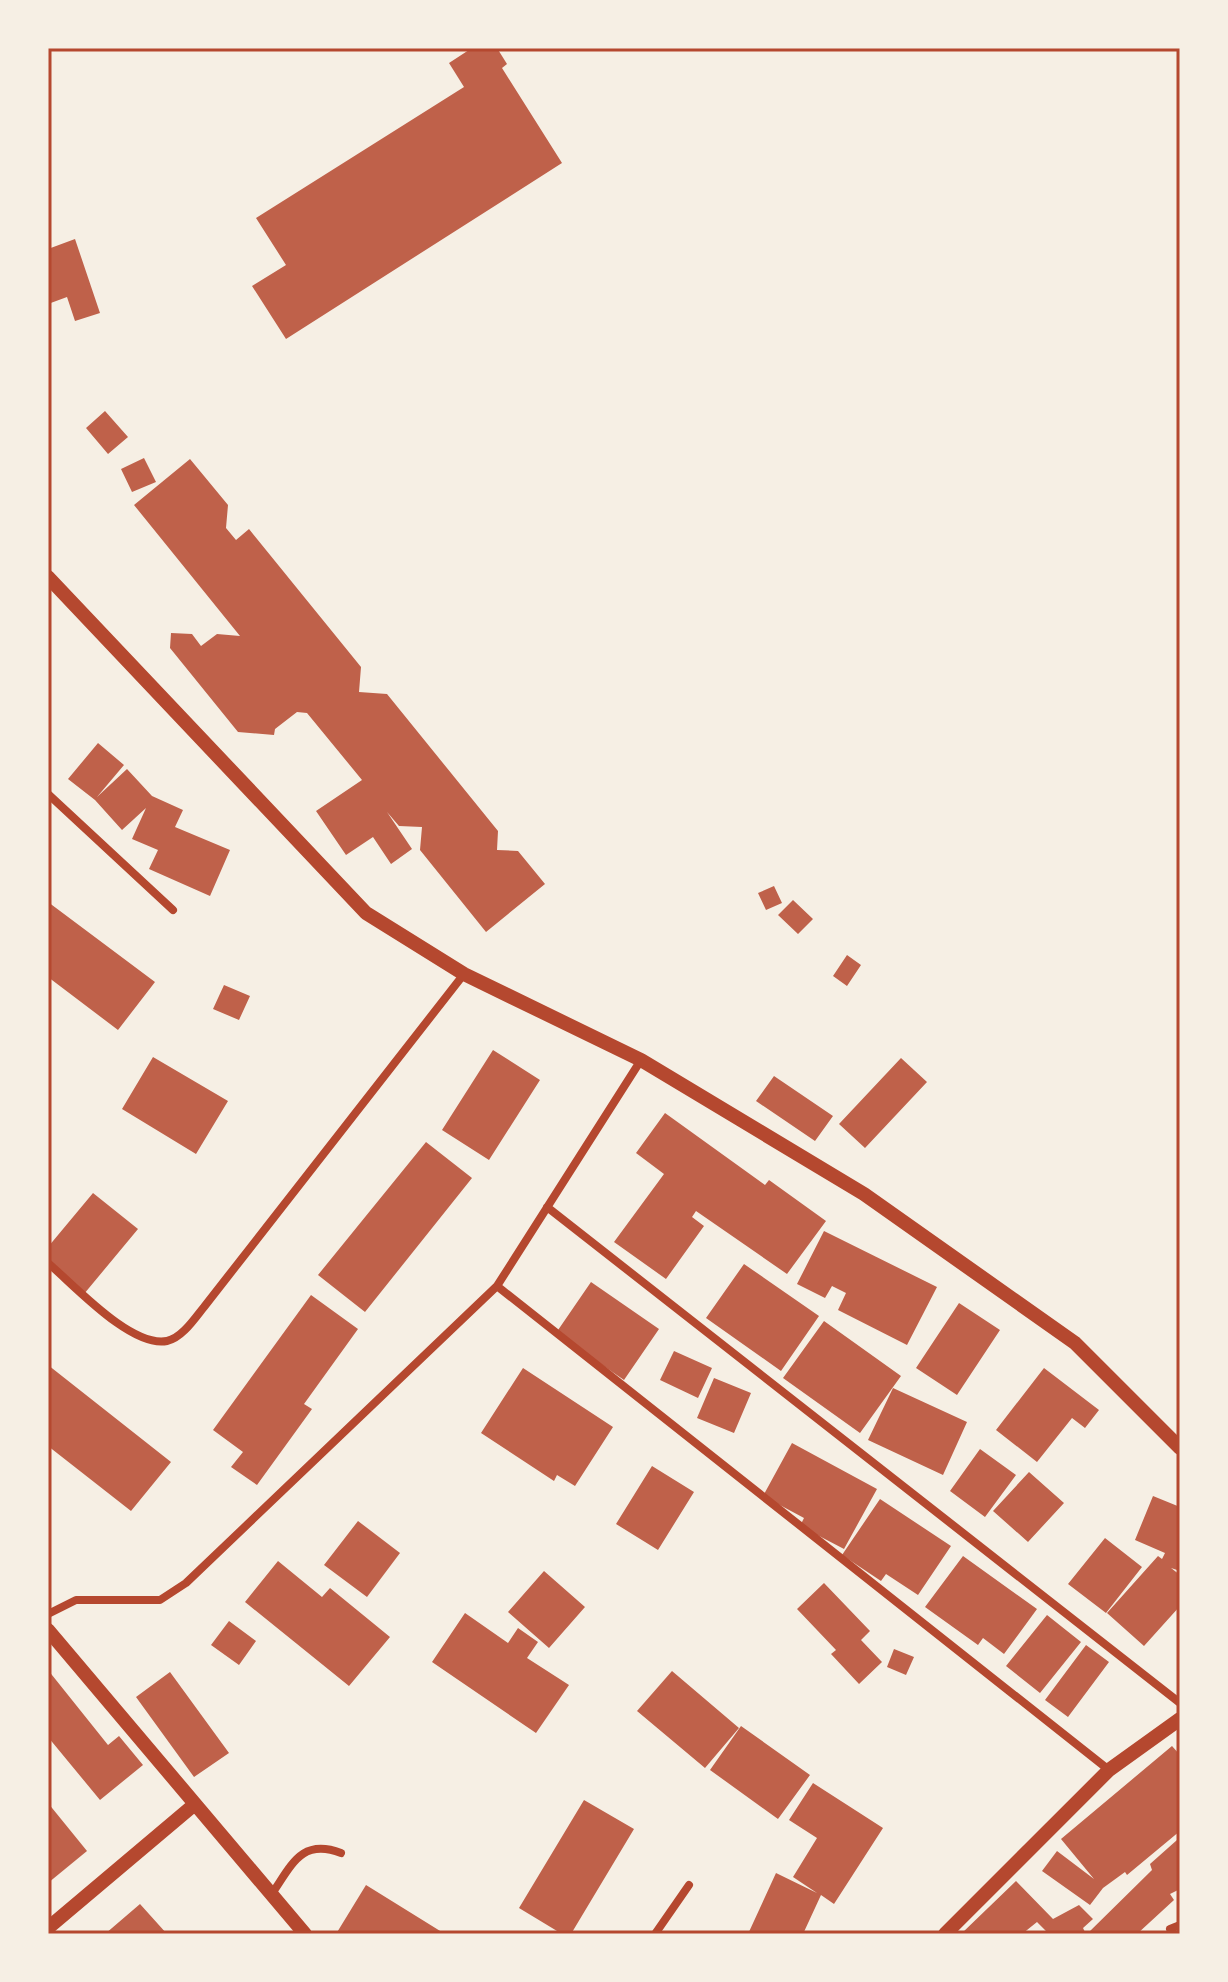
<svg xmlns="http://www.w3.org/2000/svg" width="1228" height="1982" viewBox="0 0 1228 1982" font-family="Montserrat,sans-serif">
<rect width="100%" height="100%" fill="#f6efe4"/>
<path fill="#bf614a" d="M472 48H497L507 64 502 68 562 163 286 339 252 286 286 265 256 218 464 87 449 63Z
M75 239 100 313 75 321 67 297 48 304V249Z
M105 411 128 437 108 454 86 428Z
M144 458 156 482 132 492 121 469Z
M190 459 228 505 226 528 236 540 249 529 361 667 359 692 387 694 498 831 497 850 518 851 545 884 486 932 420 850 422 827 399 826 387 812 412 849 391 864 373 837 346 855 316 811 362 780 307 713 297 712 275 729 274 735 238 732 170 648 171 633 192 634 201 646 217 634 240 636 134 505Z
M98 743 124 765 97 797 127 769 152 796 183 810 175 827 230 850 210 896 149 869 158 850 132 839 146 808 122 830 95 800 68 779Z
M774 886 782 903 766 910 758 893Z
M793 900 813 919 798 934 778 915Z
M48 902 155 982 118 1030 48 977Z
M847 955 861 965 847 986 833 976Z
M224 985 250 996 239 1020 213 1009Z
M493 1050 540 1080 489 1160 442 1130Z
M153 1057 228 1101 196 1154 122 1109Z
M901 1058 927 1082 865 1148 839 1124Z
M774 1076 833 1116 815 1141 756 1101Z
M665 1113 765 1185 769 1180 826 1221 787 1274 696 1211 692 1217 704 1226 666 1279 614 1242 664 1174 636 1153Z
M426 1142 472 1178 365 1312 318 1275Z
M93 1193 138 1229 84 1294 48 1265V1247Z
M824 1231 937 1287 907 1345 838 1310 846 1293 832 1286 825 1298 797 1284Z
M744 1264 819 1316 781 1371 706 1318Z
M591 1282 659 1329 624 1380 556 1333Z
M311 1295 358 1329 304 1404 312 1409 257 1485 231 1467 243 1452 213 1430Z
M959 1303 1000 1330 957 1395 916 1368Z
M824 1321 901 1376 860 1433 783 1378Z
M674 1351 712 1368 698 1398 660 1380Z
M48 1365 171 1462 131 1511 48 1446Z
M523 1368 613 1427 575 1486 557 1475 554 1481 481 1433Z
M1044 1368 1099 1410 1085 1428 1072 1418 1037 1462 996 1430Z
M714 1378 751 1393 734 1433 697 1418Z
M893 1388 967 1422 943 1475 868 1440Z
M792 1443 877 1489 844 1549 800 1526 804 1518 763 1496Z
M980 1449 1016 1475 985 1517 950 1491Z
M652 1466 694 1492 658 1550 616 1524Z
M1029 1472 1064 1503 1028 1542 993 1511Z
M1153 1496 1180 1507V1571L1171 1568 1180 1575V1606L1144 1646 1107 1613 1158 1556 1162 1559 1165 1553 1135 1540Z
M880 1499 951 1546 918 1595 886 1574 881 1581 842 1555Z
M358 1521 400 1553 367 1597 324 1565Z
M1105 1538 1142 1567 1106 1613 1068 1584Z
M963 1556 1037 1609 1004 1654 983 1638 978 1645 925 1607Z
M278 1561 322 1597 330 1588 390 1637 349 1686 245 1602Z
M544 1571 585 1607 549 1648 508 1612Z
M824 1583 870 1631 861 1640 882 1662 859 1684 831 1654 836 1650 797 1609Z
M465 1613 508 1643 518 1628 538 1642 527 1658 569 1685 536 1733 432 1662Z
M1047 1615 1081 1642 1040 1693 1006 1666Z
M229 1621 256 1641 239 1665 211 1645Z
M1086 1645 1109 1662 1068 1717 1045 1700Z
M894 1649 914 1657 906 1675 887 1667Z
M48 1670 108 1745 119 1736 143 1765 100 1800 48 1737Z
M672 1671 739 1728 705 1768 637 1711Z
M170 1672 229 1753 194 1777 136 1697Z
M741 1726 810 1775 778 1819 710 1770Z
M1172 1746 1180 1755V1831L1127 1875 1125 1872 1103 1888 1090 1905 1042 1871 1057 1851 1094 1879 1061 1839Z
M813 1783 883 1828 834 1904 821 1895 803 1934H748L776 1873 817 1893 793 1877 817 1838 789 1820Z
M584 1800 634 1829 571 1934H562L519 1908Z
M48 1803 87 1851 48 1883Z
M1177 1840 1180 1889 1170 1894 1174 1900 1137 1934H1087L1152 1870 1150 1864Z
M1016 1881 1053 1919 1079 1905 1093 1919 1083 1928 1086 1934H1049L1037 1922 1022 1934H961Z
M366 1885 445 1934H336Z
M140 1904 167 1934H105Z"/>
<g fill="none" stroke-linecap="round" stroke-linejoin="round">
<path stroke="#b5482f" stroke-width="8" d="M48 794 173 910
M547 1207 1180 1703
M48 1263C74 1285 131 1348 167 1341 182 1338 195 1318 204 1307L464 974
M497 1286 1109 1770
M48 1614 76 1600H160L186 1583 497 1286 641 1060
M271 1895C292 1865 301 1838 341 1853
M1170 1929 1180 1925
M655 1934 689 1885"/>
<path stroke="#b5482f" stroke-width="14" d="M48 577 366 913 464 974 641 1060 864 1194 1075 1343 1180 1448
M48 1630 305 1934
M48 1928 195 1804
M945 1934 1109 1770 1180 1719"/>
</g>
<rect width="1228" height="1982" fill="none" stroke="#f6efe4" stroke-width="100"/>
<rect x="50" y="50" width="1128" height="1882" fill="none" stroke="#b5482f" stroke-width="3"/>
</svg>
